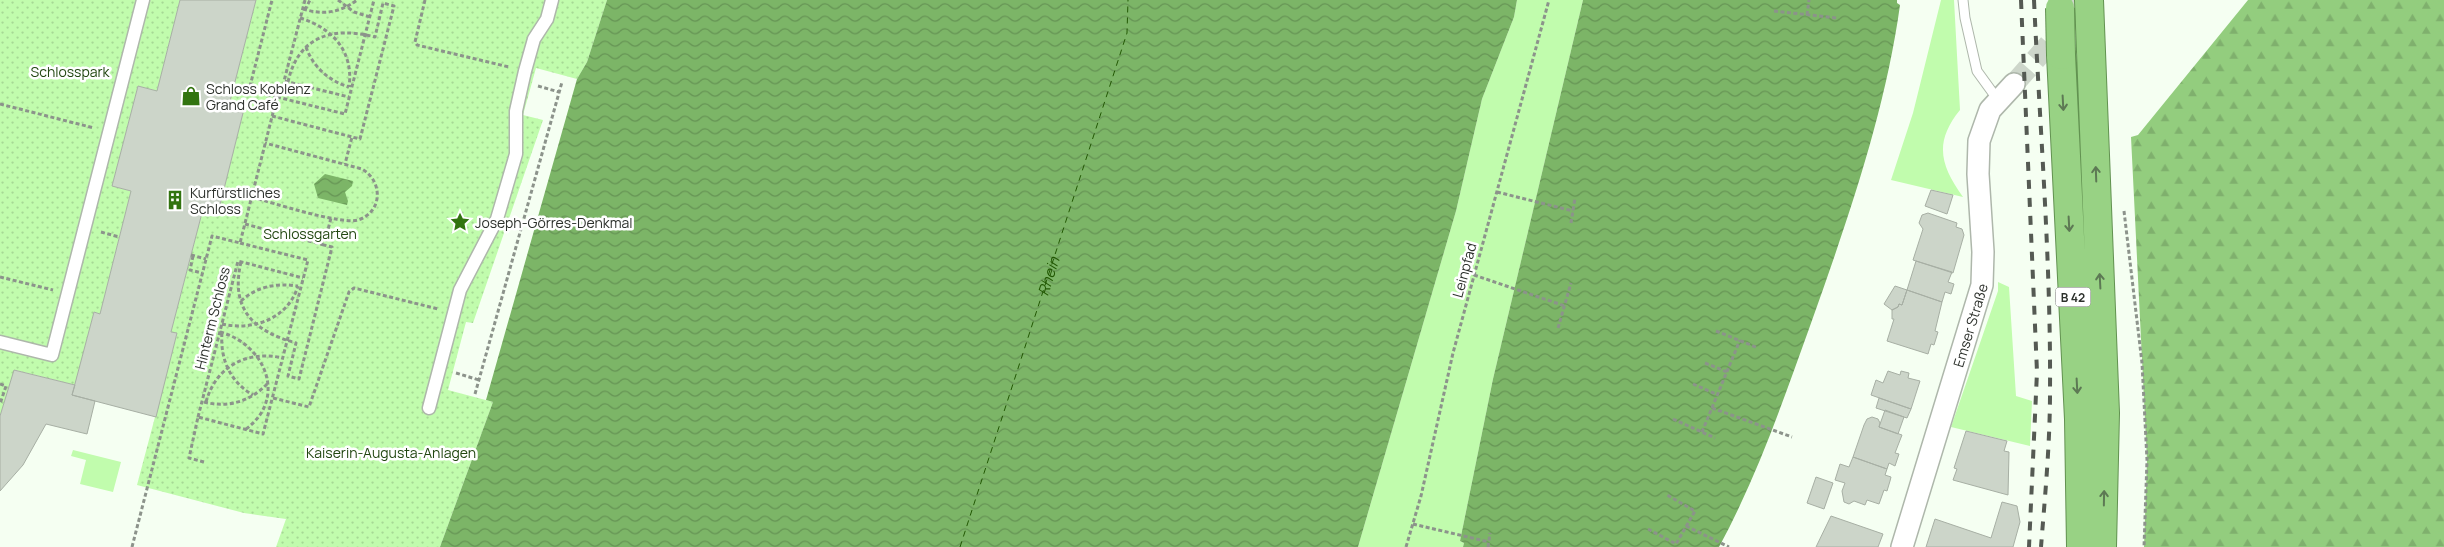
<svg xmlns="http://www.w3.org/2000/svg" width="2444" height="547" viewBox="0 0 2444 547" font-family="Manrope,sans-serif">
<defs>
<pattern id="forest-firs" width="22" height="20" patternUnits="userSpaceOnUse" patternTransform="scale(1.25)"><rect width="22" height="20" fill="#93cd7e"/><path d="M5 1l3.5 6h-7zM16 11l3.5 6h-7z" fill="#7fb06d"/></pattern>
<pattern id="park-dots" width="8" height="8" patternUnits="userSpaceOnUse" patternTransform="scale(1.25)"><rect width="8" height="8" fill="#c1fcad"/><path d="M2 2h.1M6 6h.1" fill="none" stroke="#a6d895" stroke-width="1.8" stroke-linecap="round"/></pattern>
<pattern id="water-waves" width="16" height="10" patternUnits="userSpaceOnUse" patternTransform="scale(1.25)"><rect width="16" height="10" fill="#7cb567"/><path d="M0 5q4-4 8 0t8 0" fill="none" stroke="#669455"/></pattern>
</defs>
<rect width="100%" height="100%" fill="#f5fff2"/>
<path fill="#c1fcad" d="M1517 0H1583L1493 379 1460 541 1464 543 1463 547H1358L1456 211 1482 99 1514 17Z
M1941 0H1954L1960 110C1934 142 1940 165 1963 197L1891 180 1913 113Z
M1998 282 2009 287 2016 396 2032 401 2030 446 1951 427 1998 291Z
M73 450 121 462 113 492 80 484 86 460 71 456Z"/>
<path fill="url(#forest-firs)" d="M2248 0H2444V547H2144L2147 460 2131 137 2138 135Z"/>
<path fill="url(#park-dots)" d="M0 0H180L157 91 138 86 112 186 131 191 100 314 94 312 75 385 15 370 0 416Z
M256 0H607L587 62 577 79 536 68 523 115 543 120 473 323 466 322 448 390 493 402 440 547H276L286 519 244 513 137 485 177 334 171 332 203 209 218 213 243 113 228 109Z"/>
<path fill="url(#water-waves)" d="M607 0H1517L1514 17 1482 99 1456 211 1358 547H440L493 402 486 400 577 79 587 62Z
M1583 0H1897V3L1900 5C1885 114 1847 222 1810 326 1783 401 1757 477 1719 547H1463L1464 543 1460 541 1493 379Z
M325 174 353 181 352 186 345 192 348 201 347 205 318 198 314 184Z"/>
<g fill="none" stroke-linecap="round" stroke-linejoin="round">
<path stroke="#225803" stroke-width="1" stroke-dasharray="6 5" stroke-linecap="butt" id="s1" d="M960 547 1127 33 1128 0"/>
</g>
<path fill="#ccd5c9" stroke="#a7afa4" d="M180 0H256L228 109 243 113 218 213 203 209 171 332 177 333 156 417 72 395 94 312 100 314 131 191 112 186 138 86 157 91Z
M1931 190 1953 195 1947 214 1925 206Z
M1928 213 1957 223 1956 227 1962 229 1964 235 1953 273 1913 260 1923 229 1919 223 1922 215Z
M1916 261 1952 272 1948 282 1954 284 1951 294 1945 292 1942 302 1907 290Z
M1895 286 1907 290 1902 305 1899 304 1898 307 1892 310 1884 304Z
M1907 290 1942 302 1935 331 1938 332 1934 345 1931 344 1928 354 1887 341 1894 319H1892V310L1898 307 1899 304 1902 305Z
M14 370 75 385 72 395 95 401 87 434 46 424 23 465 0 491V416Z
M1888 371 1900 375 1901 371 1909 373 1908 378 1920 381 1911 409 1871 395 1876 380 1883 383Z
M1879 398 1911 409 1907 418 1876 408Z
M1885 410 1904 417 1898 434 1879 427Z
M1872 417 1878 419 1880 423 1879 427 1902 435 1895 453 1899 454 1895 466 1889 463 1887 469 1853 457 1864 425 1867 419Z
M1966 431 2007 441 2004 451 2009 452 2008 495 1953 480 1957 469 1954 468Z
M1853 457 1887 469 1885 475 1891 477 1890 481 1887 491 1884 490 1879 504 1867 500 1865 505 1854 501 1849 504 1844 502 1842 491 1845 483 1835 480 1840 464 1849 467Z
M1816 477 1833 483 1824 509 1807 503Z
M2002 502 2017 506 2020 522 2013 547H1926L1935 519 1991 538Z
M1831 516 1883 534 1878 547H1816Z"/>
<g fill="none" stroke-linecap="round" stroke-linejoin="round">
<path stroke="#cdd6ca" stroke-width="21" stroke-dasharray="21 11" stroke-linecap="butt" d="M2014 84 2072 18 2081 0"/>
<defs>
<path id="service" d="M1963 0 1965 18 1977 71 1998 100"/>
<path id="pedestrian" d="M0 342 52 355 143 0
M429 408 460 290 497 219 516 154V111L525 71 534 39 547 19 552 0"/>
<g id="tertiary">
<path id="s2" d="M1902 547 1982 285 1983 252 1978 174 1979 141 1990 110 2014 84"/>
</g>
<path id="trunk" d="M2089 0 2105 413 2102 547
M2061 55 2079 419 2081 547"/>
</defs>
<use href="#service" stroke="#aeb7ab" stroke-width="11"/>
<use href="#pedestrian" stroke="#aeb7ab" stroke-width="15"/>
<use href="#tertiary" stroke="#aeb7ab" stroke-width="24"/>
<use href="#trunk" stroke="#629251" stroke-width="30"/>
<path stroke="#8c938b" stroke-width="3" stroke-dasharray="4 2.5" stroke-linecap="butt" d="M305 0 284 81 349 97
M338 0 354 12 370 17
M425 0 415 42 417 45 509 67
M303 9C323 15 340 13 357 0
M305 10 310 0
M1774 11 1837 18
M1807 15 1809 0
M300 18C333 28 354 52 349 87
M306 47C313 67 329 81 349 87
M288 82C298 36 333 26 375 37L383 3 394 6 360 139 352 137 345 164
M538 86 559 92
M277 97 345 114 374 0
M0 104 94 128
M272 116 352 137
M1497 192 1573 211
M252 197C273 203 341 225 358 220 383 212 383 181 362 169L265 143
M2124 211 2142 363 2147 460 2144 547
M1571 223 1575 198
M245 224 324 245
M101 232 119 237
M191 255 206 259
M193 256 190 270 202 273
M241 262C230 309 253 331 296 343L288 376 299 379 332 247 324 245 331 218
M1474 275 1565 306
M0 277 53 290
M241 301C257 286 277 283 298 286
M222 324C253 331 288 319 298 286
M1558 328 1571 283
M1716 331 1758 348
M220 332C265 344 288 398 246 429
M222 333C220 359 230 382 253 395
M1705 363 1727 372
M456 373 479 380
M0 384 6 386 0 404
M1693 384 1718 395
M475 394 562 82
M273 398 309 407 349 292 354 288 438 309
M204 402C227 408 250 402 267 384
M206 402C216 366 247 350 283 358
M1712 408 1792 437
M198 417 238 261 303 278
M1673 419 1715 438
M1702 432 1740 340
M204 462 189 458 198 417 263 434 308 260 240 243
M1413 524 1489 542
M1686 526 1729 547
M1648 529 1676 544 1695 511 1667 495
M132 547 212 236 240 243 277 97 249 90 272 0
M1406 547 1421 496 1453 353 1549 0
M1488 547 1490 533"/>
<use href="#service" stroke="#fff" stroke-width="9"/>
<use href="#pedestrian" stroke="#fff" stroke-width="12"/>
<use href="#tertiary" stroke="#fff" stroke-width="21"/>
<use href="#trunk" stroke="#98d284" stroke-width="28"/>
<path stroke="#555a53" stroke-width="4" stroke-dasharray="9 9" stroke-linecap="butt" d="M2021 0 2037 372 2029 547
M2034 0C2040 131 2051 262 2050 392 2050 444 2045 496 2041 547"/>
<defs>
<path id="trunk-bridge" d="M2060 8 2061 55"/>
</defs>
<use href="#trunk-bridge" stroke="#629251" stroke-width="30" stroke-linecap="butt"/>
<use href="#trunk-bridge" stroke="#98d284" stroke-width="28"/>
</g>
<defs><path id="oneway-shaft" d="M-6 0H5M1.5-3L5.5 0L1.5 3" fill="none" stroke-width="1.6" stroke-linecap="round" stroke-linejoin="round" transform="scale(1.25)"/></defs>
<g stroke="#5d7954">
<use href="#oneway-shaft" transform="translate(2063 103) rotate(87)"/>
<use href="#oneway-shaft" transform="translate(2096 174) rotate(-92)"/>
<use href="#oneway-shaft" transform="translate(2069 224) rotate(87)"/>
<use href="#oneway-shaft" transform="translate(2100 281) rotate(-93)"/>
<use href="#oneway-shaft" transform="translate(2077 386) rotate(87)"/>
<use href="#oneway-shaft" transform="translate(2104 498) rotate(-89)"/>
</g>
<defs>
<symbol id="shop-bare" viewBox="-9 -9 18 18"><path d="M-5-2.5h2.3a2.7 3.5 0 0 1 5.4 0H5L5.5 6h-11ZM-1.5-2.5h3a1.5 2.3 0 0 0-3 0Z" fill="#327410" stroke="#fff" stroke-width="2.5" paint-order="stroke"/></symbol>
<symbol id="building-bare" viewBox="-9 -9 18 18"><path d="M-4-6H4V6H1V3H-1V6H-4ZM-2.5-4.3h1.7v1.8h-1.7ZM.8-4.3h1.7v1.8H.8ZM-2.5-1h1.7V.8h-1.7ZM.8-1h1.7V.8H.8Z" fill="#327410" stroke="#fff" stroke-width="2.5" paint-order="stroke"/></symbol>
<symbol id="sight-bare" viewBox="-9 -9 18 18"><path d="M0-6L1.8-2.2L6-1.7L2.9 1.2L3.7 5.4L0 3.3L-3.7 5.4L-2.9 1.2L-6-1.7L-1.8-2.2Z" fill="#327410" stroke="#fff" stroke-width="2.5" paint-order="stroke"/></symbol>
</defs>
<g fill-rule="evenodd">
<use href="#shop-bare" x="177" y="82" width="28" height="28"/>
<use href="#building-bare" x="161" y="186" width="28" height="28"/>
<use href="#sight-bare" x="446" y="208" width="28" height="28"/>
</g>
<g text-anchor="middle" dominant-baseline="central" stroke-width="5" stroke-linejoin="round" paint-order="stroke">
<rect fill="#fff" stroke="#6c6f6b" stroke-width="1" x="2055.5" y="287.5" width="35" height="19" rx="4"/>
<g font-size="12" font-weight="bold" fill="#2d312c">
<text x="2073" y="297">B 42</text>
</g>
<g font-size="14" fill="#224711" stroke="#fff">
<text x="70" y="71">Schlosspark</text>
<text x="310" y="233">Schlossgarten</text>
<text x="391" y="452">Kaiserin-Augusta-Anlagen</text>
</g>
<g font-size="14" fill="#2d312c" stroke="#fff" text-anchor="start">
<text x="206" y="88">Schloss Koblenz<tspan x="206" dy="16">Grand Café</tspan></text>
<text x="190" y="192">Kurfürstliches<tspan x="190" dy="16">Schloss</tspan></text>
<text x="475" y="222">Joseph-Görres-Denkmal</text>
</g>
<g font-size="14" fill="#2d312c" stroke="#fff">
<text transform="translate(1464 270) rotate(-75)">Leinpfad</text>
<text transform="translate(212 318) rotate(-76)">Hinterm Schloss</text>
<text stroke="none"><textPath href="#s2" startOffset="232">Emser Straße</textPath></text>
</g>
<g font-size="15" font-style="italic" fill="#225803" stroke="#fff">
<text stroke="none"><textPath href="#s1" startOffset="285">Rhein</textPath></text>
</g>
</g>
</svg>
